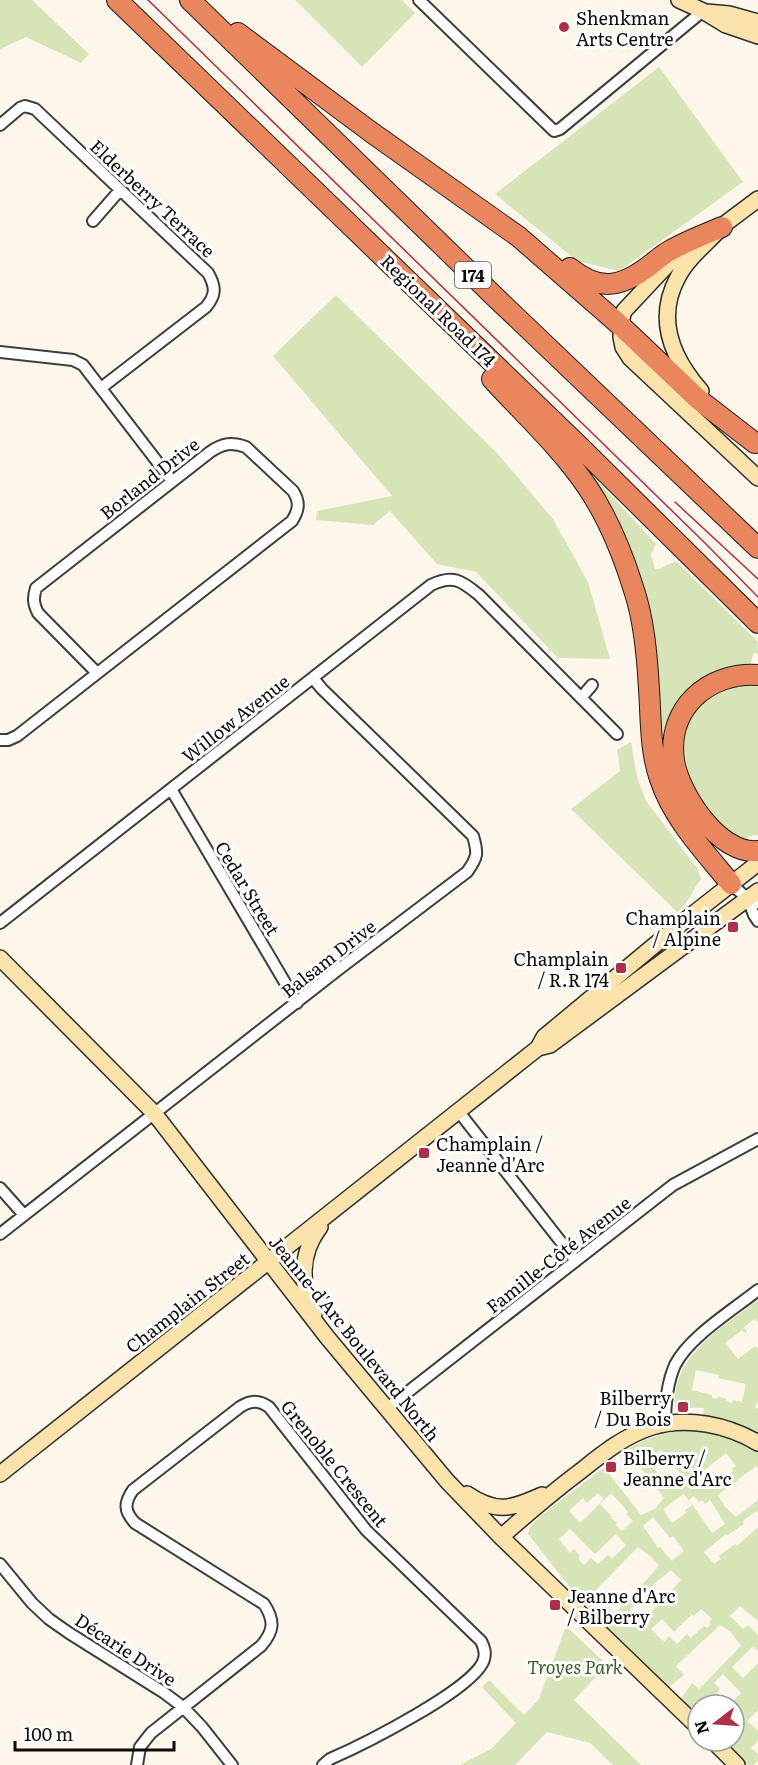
<svg xmlns="http://www.w3.org/2000/svg" width="758" height="1765" viewBox="0 0 758 1765" font-family="Literata,serif">
<rect width="100%" height="100%" fill="#fdf6ea"/>
<path fill="#d6e4b7" fill-rule="evenodd" d="M0 0H32L89 54 81 63 26 37 0 49Z
M295 0H402L415 13 362 67Z
M659 67 743 182 619 271 577 261 495 194Z
M336 295 498 454 553 519 588 582 610 659 558 658 476 572 437 564 390 511 373 525 316 520 317 511 392 496 273 356Z
M593 476 656 544 651 555 655 569C663 570 668 562 677 562L758 642V653L753 654 750 667 715 674 664 766 658 696 590 479Z
M747 684H758V835L750 836 742 841C729 837 720 824 712 813 670 762 672 697 747 684Z
M631 742 637 777 646 801 697 868 701 879C692 890 689 903 677 912L571 809 620 771 617 750Z
M758 1300V1322L754 1319 744 1327 747 1332 745 1333 742 1330 725 1343 738 1359 755 1346 756 1348 758 1347V1401L755 1407 758 1409V1435L732 1423 703 1415 704 1408 675 1407C672 1355 722 1328 758 1300ZM696 1370 719 1375 718 1378 746 1384 742 1402 733 1400 732 1403 726 1401 727 1399 718 1397 717 1399 712 1398V1395L692 1390Z
M681 1431C715 1432 728 1436 758 1452V1468L756 1466 718 1495 725 1507 736 1517 758 1500V1513L756 1511 743 1521 744 1524 728 1535 726 1534 704 1552 714 1564 721 1559 719 1556 735 1544 737 1546 758 1527V1621L740 1606 730 1616 743 1629 748 1625 758 1635V1651L753 1646 732 1667 743 1678 758 1663V1710L747 1721 758 1731V1741L751 1748 758 1754V1761L753 1765H748L727 1741H734V1705H730L741 1693 723 1674 714 1683 720 1689 717 1693 729 1705H698V1714L681 1699 692 1683 699 1689 741 1646 731 1632 720 1625 676 1666 684 1675 669 1687 600 1621 608 1607 615 1614 659 1566 651 1557 638 1547 596 1590 603 1597 589 1608 565 1581 528 1534 530 1527 539 1517 610 1463 616 1470 610 1475 641 1515 655 1509 664 1498 634 1459 627 1463 621 1453C641 1441 658 1433 681 1431ZM661 1450 684 1478 673 1487 667 1479 664 1481 648 1461ZM726 1453 736 1466 732 1469 733 1471 707 1489 697 1476ZM598 1493 604 1499 580 1523 569 1511 583 1498 587 1503ZM611 1493 628 1512 626 1514 633 1521 622 1531 616 1525 617 1523 611 1518 612 1517 600 1504ZM684 1494 692 1505 685 1510 686 1513 672 1523 663 1509ZM694 1496 699 1502 702 1500 705 1504 710 1500 725 1524 712 1533 689 1500ZM653 1517 670 1538 673 1536 684 1551 672 1561 660 1547 658 1548 643 1526ZM570 1529 595 1554 616 1534 626 1545 612 1559 608 1555 598 1564 591 1558 584 1565 578 1559 580 1556 574 1549 570 1553 559 1539ZM671 1570 681 1580 643 1621 630 1609 655 1583ZM701 1609 712 1619 709 1622 711 1624 707 1628 704 1626 691 1638 687 1634 677 1644 669 1636 664 1642 651 1629 662 1619 674 1632 692 1614 694 1616Z
M566 1626 607 1665 574 1700 641 1765H613L590 1743 547 1732 515 1765H460L491 1749 516 1723 482 1687 489 1680 524 1715 539 1699Z"/>
<g fill="none" stroke-linecap="round" stroke-linejoin="round">
<defs>
<path id="street" d="M419 0 554 131 560 129 703 11
M0 125 20 108 25 106 35 109 208 273C216 287 216 295 206 307L101 388
M93 221 120 190
M0 352 73 360 83 365 172 481
M581 698 592 685
M0 740H8L17 736 292 521C299 510 300 502 293 491L246 447C232 442 223 443 210 452L36 588C33 598 33 603 38 613L97 673
M171 789 297 1003
M731 884 748 899 758 903
M748 899 754 915 758 921
M0 923 431 585C453 574 462 581 479 595L617 734
M459 1112 576 1261
M0 1188 24 1215
M0 1234 339 969 467 872C478 857 478 853 473 836L322 689 313 678
M386 1409 673 1185 758 1139
M665 1425C665 1406 667 1383 675 1365 689 1337 733 1310 758 1290
M0 1564 32 1603 49 1619 69 1633 163 1692 183 1707 202 1727 232 1765
M137 1765 140 1747 151 1733 261 1646C274 1631 275 1621 264 1604L135 1523C124 1511 124 1503 133 1490L240 1407C251 1400 259 1400 269 1407L366 1530 481 1641C484 1647 486 1652 484 1659 477 1688 360 1746 330 1759L323 1765"/>
<path id="secondary" d="M679 0 703 11 726 25 758 36
M706 12 729 14 758 22
M714 232 758 199
M689 249 669 263 624 311 622 318 621 337 623 347 630 358 758 478
M701 391C672 358 655 319 678 277 687 259 706 244 720 229
M0 958 154 1113 327 1337 447 1481 501 1537 698 1727
M538 1048 550 1045 758 891
M314 1314C300 1284 300 1253 320 1227
M0 1474 538 1048 544 1037 674 929 758 863
M467 1494C497 1514 511 1509 542 1495
M501 1537C527 1514 554 1491 582 1470 603 1453 626 1435 652 1427 687 1416 728 1425 758 1443
M713 1741 737 1765"/>
<path id="highway" d="M117 0 579 446 758 623
M190 0 494 296 758 548
M238 33 371 132 519 237 621 326 698 399 755 443
M570 268C599 291 620 288 649 266 656 261 663 254 671 250 687 241 705 234 722 227
M492 379C524 414 561 448 588 488 608 518 622 552 633 587 644 619 647 655 649 689 651 719 650 751 660 779 673 819 705 852 731 884
M758 675C708 672 667 708 674 760 679 794 719 855 758 851"/>
</defs>
<use href="#street" stroke="#3e3e3e" stroke-width="14"/>
<use href="#secondary" stroke="#2d2d2d" stroke-width="18"/>
<use href="#highway" stroke="#1c1c1c" stroke-width="22"/>
<use href="#street" stroke="#fff" stroke-width="10"/>
<use href="#secondary" stroke="#f9e3aa" stroke-width="15"/>
<use href="#highway" stroke="#e9865d" stroke-width="20"/>
<path stroke="#af2e49" stroke-width="1.5" d="M148 0 706 544 758 597
M675 502 758 579"/>
</g>
<g fill="#af2e49" stroke="#fff" stroke-width="2">
<circle cx="564" cy="27" r="6"/>
<rect x="727" y="921" width="12" height="12" rx="3"/>
<rect x="615" y="962" width="12" height="12" rx="3"/>
<rect x="418" y="1147" width="12" height="12" rx="3"/>
<rect x="677" y="1401" width="12" height="12" rx="3"/>
<rect x="605" y="1461" width="12" height="12" rx="3"/>
<rect x="549" y="1599" width="12" height="12" rx="3"/>
</g>
<g text-anchor="middle" dominant-baseline="central" stroke-width="6" stroke-linejoin="round" paint-order="stroke">
<rect fill="#fff" stroke="#545454" stroke-width="1.5" x="455" y="262" width="36" height="26" rx="4.5"/>
<g font-size="16" font-weight="bold" fill="#0b0b0b">
<text x="473" y="275">174</text>
</g>
<g font-size="18" fill="#0b0b0b" stroke="#fff" text-anchor="start">
<text x="576" y="17">Shenkman<tspan x="576" dy="21">Arts Centre</tspan></text>
<text x="721" y="917" text-anchor="end">Champlain<tspan x="721" dy="21">/ Alpine</tspan></text>
<text x="609" y="958" text-anchor="end">Champlain<tspan x="609" dy="21">/ R.R 174</tspan></text>
<text x="436" y="1143">Champlain /<tspan x="436" dy="21">Jeanne d'Arc</tspan></text>
<text x="671" y="1397" text-anchor="end">Bilberry<tspan x="671" dy="21">/ Du Bois</tspan></text>
<text x="623" y="1457">Bilberry /<tspan x="623" dy="21">Jeanne d'Arc</tspan></text>
<text x="567" y="1595">Jeanne d'Arc<tspan x="567" dy="21">/ Bilberry</tspan></text>
</g>
<g font-size="18" fill="#0b0b0b" stroke="#fff">
<text transform="translate(153 198) rotate(43)">Elderberry Terrace</text>
<text transform="translate(439 310) rotate(44)">Regional Road 174</text>
<text transform="translate(149 478) rotate(-38)">Borland Drive</text>
<text transform="translate(235 718) rotate(-38)">Willow Avenue</text>
<text transform="translate(248 888) rotate(59)">Cedar Street</text>
<text transform="translate(328 958) rotate(-38)">Balsam Drive</text>
<text transform="translate(558 1254) rotate(-38)">Famille-Côté Avenue</text>
<text transform="translate(187 1302) rotate(-38)">Champlain Street</text>
<text transform="translate(355 1338) rotate(51)">Jeanne-d'Arc Boulevard North</text>
<text transform="translate(335 1463) rotate(51)">Grenoble Crescent</text>
<text transform="translate(126 1649) rotate(33)">Décarie Drive</text>
</g>
<g font-size="18" font-style="italic" fill="#375c21" stroke="#fff">
<text x="575" y="1666">Troyes Park</text>
</g>
</g>
<g transform="translate(716 1723) rotate(253)"><circle r="28" fill="#ffffff" stroke="#9d9d9d" stroke-width="1.5"/>
<path d="M0-4.5L10 22L0 15L-10 22Z" fill="#af2e49"/>
<text y="-9" font-size="16" font-weight="bold" text-anchor="middle" fill="#0b0b0b">N</text>
</g>
<path d="M15 1741v9h159v-9" fill="none" stroke="#0b0b0b" stroke-width="3"/>
<text x="24" y="1741" font-size="18" fill="#0b0b0b" stroke="#ffffff" stroke-width="4.5" paint-order="stroke">100 m</text>
</svg>
